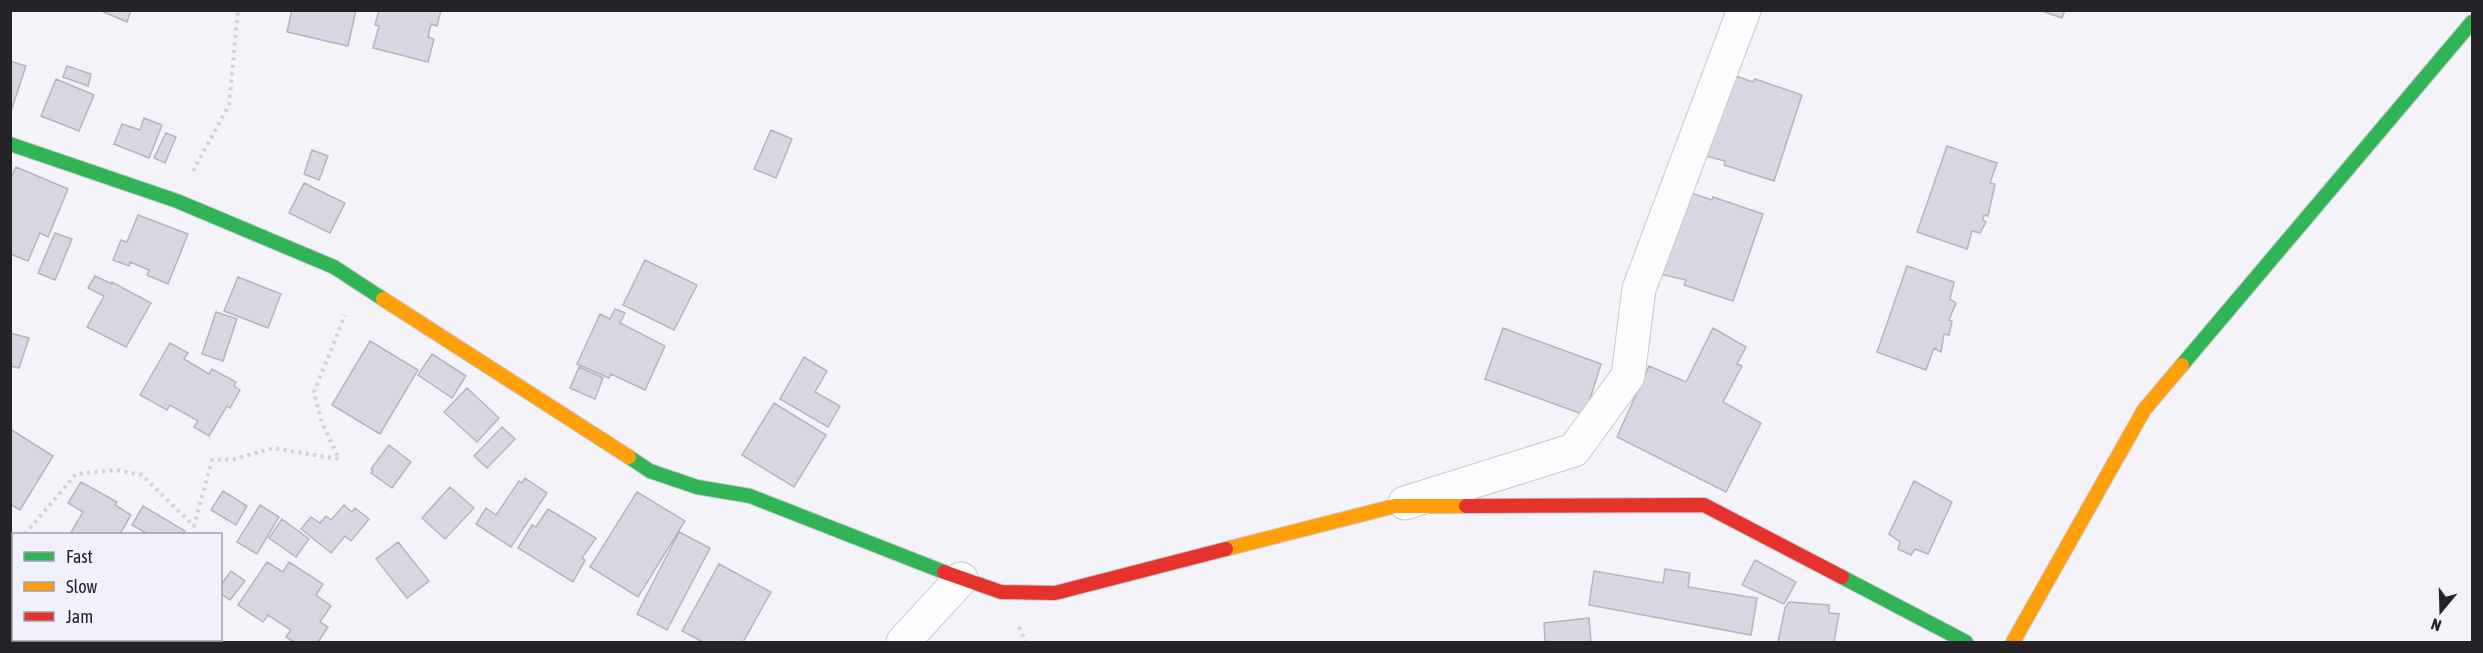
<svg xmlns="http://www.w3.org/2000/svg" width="2483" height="653" viewBox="0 0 2483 653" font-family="'Asap Condensed',sans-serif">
<rect width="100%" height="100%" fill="#f3f3f9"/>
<path fill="#d8d8e4" stroke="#b5b5ba" stroke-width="1.5" d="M99 10H131L127 22Z
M292 10H356L348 46 287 32Z
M379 10H441L437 26 431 24 428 37 434 39 428 62 373 48 379 26 375 25Z
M2039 10H2065L2062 18Z
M10 61 26 66 11 111H10Z
M67 66 91 74 88 86 63 77Z
M1730 74 1753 82 1755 79 1802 95 1774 181 1724 165 1725 161 1702 155Z
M56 79 94 95 79 131 41 116Z
M144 118 162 125 149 158 114 144 122 124 140 130Z
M771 130 792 139 776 178 754 169Z
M166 133 176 137 165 163 154 158Z
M1947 146 1997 163 1990 183 1995 184 1988 216 1984 215 1983 220 1986 222 1980 233 1972 231 1967 249 1917 232Z
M312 150 328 156 319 180 304 174Z
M16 167 68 189 48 237 40 233 28 261 10 254V180Z
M304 183 345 203 330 233 289 213Z
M1688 192 1712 200 1713 197 1763 214 1733 301 1684 285 1686 280 1660 274Z
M138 215 188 234 168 284 147 275 149 270 130 262 129 266 113 260 121 240 127 242Z
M55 233 72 239 55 280 38 273Z
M645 260 697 285 674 330 623 305Z
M1907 266 1954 282 1950 299 1956 303 1949 320 1952 321 1949 335 1944 334 1941 352 1934 348 1926 370 1877 352Z
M95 276 112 284V282L151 303 126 347 87 327 104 296 88 288Z
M238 277 281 294 268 328 224 311Z
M615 309 625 313 620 323 665 346 645 390 611 374 609 378 577 364 600 314 610 319Z
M216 312 237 319 223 361 202 354Z
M1503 328 1601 364 1585 415 1485 379Z
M1713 328 1746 347 1737 364 1742 366 1723 402 1761 423 1726 492 1617 437 1649 366 1686 382Z
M10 333 29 338 19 368 10 366Z
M370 341 418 370 380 434 332 405Z
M170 343 188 353 184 359 209 374 212 369 236 382 234 386 240 390 230 408 227 406 209 436 194 427 198 421 170 405 167 410 140 395Z
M432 354 466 376 452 398 418 375Z
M804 357 827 371 815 392 840 406 828 427 780 399Z
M579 367 603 378 595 399 570 388Z
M467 388 499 418 477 442 444 412Z
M774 403 826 435 794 487 742 455Z
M502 427 515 439 487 468 474 456Z
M10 429 53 456 20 510 10 504Z
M389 445 411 462 392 488 371 473 373 470 371 469Z
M525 478 547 493 511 547 476 524 486 508 496 515 519 481 522 483Z
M1914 481 1952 502 1928 554 1915 549 1911 555 1898 549 1900 542 1889 534Z
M81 482 117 502 115 505 131 515 120 534H70L83 512 68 503Z
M450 487 474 508 445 539 422 518Z
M223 491 247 506 236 525 211 510Z
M637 492 685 521 638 597 590 567Z
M260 505 279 517 257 554 237 542Z
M344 505 352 512 355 508 369 519 351 541 345 536 331 553 301 529 311 517 320 523 326 516 331 520Z
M143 506 185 531 183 534H148L132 525Z
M548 509 596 538 582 558 585 560 573 582 518 548 532 525 536 527Z
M282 519 309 539 296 557 269 538Z
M679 532 710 548 667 630 637 614Z
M398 542 429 581 407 598 376 559Z
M1755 560 1796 582 1784 604 1742 585Z
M267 562 283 572 289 562 323 584 316 595 331 606 320 622 328 627 318 642H294L286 637 291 630 268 615 263 622 238 605Z
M719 564 771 592 743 642H703L682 631Z
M1665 569 1690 573 1688 587 1757 598 1751 635 1589 605 1594 571 1663 583Z
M231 571 245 581 230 600 220 593V586Z
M1789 602 1829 605V613L1839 614 1834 642H1778L1785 608Z
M1589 618 1591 642H1545L1544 623Z"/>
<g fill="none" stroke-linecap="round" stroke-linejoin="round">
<defs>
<path id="street" d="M1405 503 1574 450 1628 376 1639 289 1744 10
M903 642 961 579"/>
<path id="fast" d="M10 144 177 201 334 267 383 299
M2182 365 2472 22
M629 457 650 471 697 487 750 496 944 572
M1842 577 1966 642"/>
<path id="slow" d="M383 299 629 457
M1226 549 1395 506H1466
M2013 642 2144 410 2182 365"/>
<path id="jam" d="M1466 506 1704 505 1842 577
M944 572 1001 592 1055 593 1226 549"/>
</defs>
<use href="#street" stroke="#c9c9cd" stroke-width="35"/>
<use href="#fast" stroke="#c9c9cd" stroke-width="16"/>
<use href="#slow" stroke="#c9c9cd" stroke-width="16"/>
<use href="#jam" stroke="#c9c9cd" stroke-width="16"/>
<path stroke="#d2d2d4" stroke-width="4" stroke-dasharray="3 4.5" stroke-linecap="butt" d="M193 171 229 105 238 10
M25 534 76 474 116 470 142 475 194 526 212 460 235 459 273 448 339 459 321 420 314 392 345 315
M10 549 14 547
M1019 627 1026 642"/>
<use href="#street" stroke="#fdfdfe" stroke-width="33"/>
<use href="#fast" stroke="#30b455" stroke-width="14"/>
<use href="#slow" stroke="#ff9f0a" stroke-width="14"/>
<use href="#jam" stroke="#e5322d" stroke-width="14"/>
</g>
<rect width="2483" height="653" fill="none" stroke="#242428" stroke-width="24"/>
<rect x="12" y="533" width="210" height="108" fill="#f1f1fb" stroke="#9f9fa7" stroke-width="1.5"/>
<rect x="24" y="552" width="30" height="9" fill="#30b455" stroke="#9f9fa7" stroke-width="1.5"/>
<text x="66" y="563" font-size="18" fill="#242428">Fast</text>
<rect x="24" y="582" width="30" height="9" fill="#ff9f0a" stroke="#9f9fa7" stroke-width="1.5"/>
<text x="66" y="593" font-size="18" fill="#242428">Slow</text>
<rect x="24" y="612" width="30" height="9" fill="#e5322d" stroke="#9f9fa7" stroke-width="1.5"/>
<text x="66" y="623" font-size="18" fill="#242428">Jam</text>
<g transform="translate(2441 611) rotate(199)" stroke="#f1f1fb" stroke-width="4.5" paint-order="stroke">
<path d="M0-4.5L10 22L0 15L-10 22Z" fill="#242428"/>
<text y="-9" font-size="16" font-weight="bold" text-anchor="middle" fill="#242428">N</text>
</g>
</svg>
